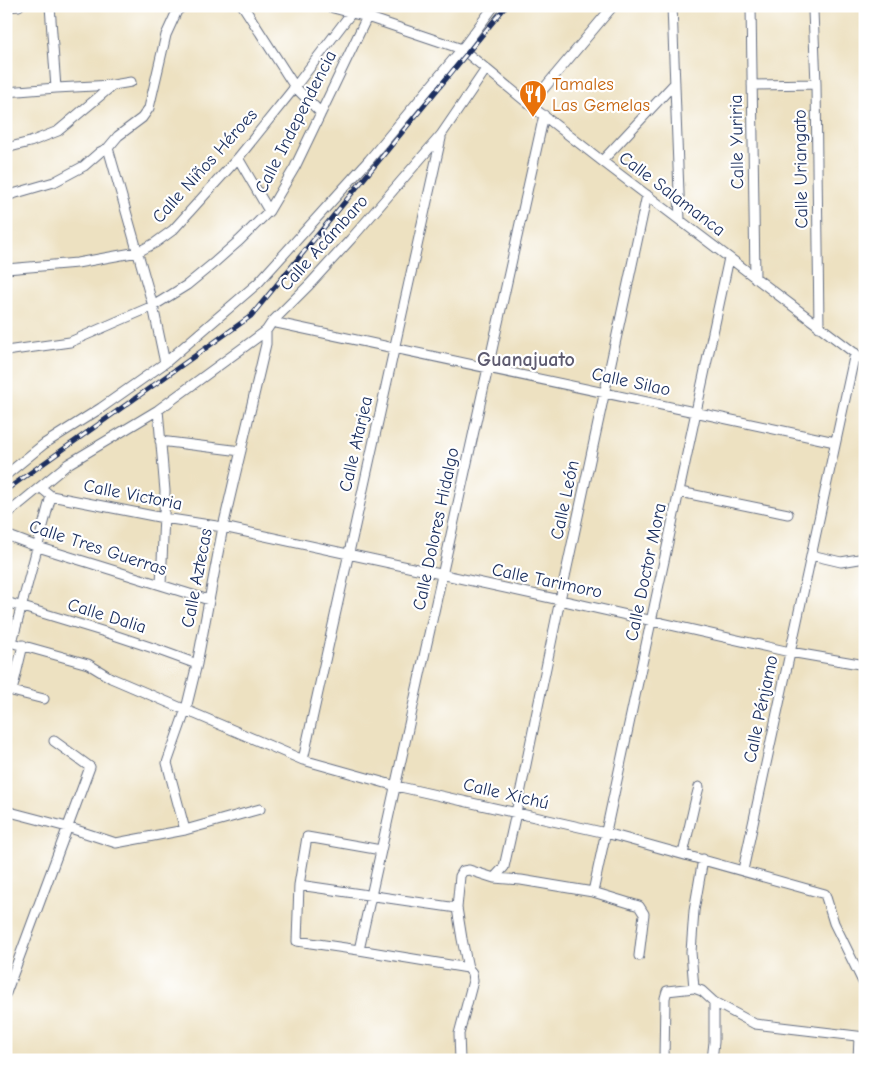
<svg xmlns="http://www.w3.org/2000/svg" width="871" height="1066" viewBox="0 0 871 1066" font-family="'Comic Neue',sans-serif">
<rect width="100%" height="100%" fill="#fff"/>
<filter id="ink" filterUnits="userSpaceOnUse"><feTurbulence type="fractalNoise" baseFrequency=".02" numOctaves="2"/><feDisplacementMap in="SourceGraphic" scale="10" xChannelSelector="R" yChannelSelector="G"/><feConvolveMatrix kernelMatrix="1 2 1 2 8 2 1 2 1" color-interpolation-filters="sRGB"/></filter>
<filter id="wash" filterUnits="userSpaceOnUse"><feTurbulence type="fractalNoise" baseFrequency=".0096" numOctaves="4" result="noise"/><feDisplacementMap in="SourceGraphic" scale="20" xChannelSelector="R" yChannelSelector="G"/><feGaussianBlur stdDeviation="1.12" result="paint"/><feColorMatrix in="noise" values="0 0 0 0 0 0 0 0 0 0 0 0 0 0 0 0 0 1.4 0 .05"/><feComposite in="paint" operator="in"/></filter>
<g filter="url(#wash)">
<rect width="100%" height="100%" fill="#ede1c1"/>
</g>
<g filter="url(#ink)">
<g fill="none" stroke-linecap="round" stroke-linejoin="round">
<defs>
<path id="street" d="M50 6 56 88
M243 6 295 87 321 113
M326 6 367 17 462 49 530 105 602 161 865 361
M672 6 680 220
M751 6 755 278
M6 7 19 6
M813 11 816 84 819 327
M752 85 816 84
M6 92 56 88 113 85 131 82
M530 105 613 6
M6 148 30 142 58 131 113 85
M108 148 153 306 165 363
M238 158 269 211
M602 161 675 83
M6 196 54 182 84 166 100 152 108 148 118 136 142 118 149 108 166 35 177 11 183 6
M6 269 77 263 138 252 155 243 173 230 238 158 295 87 352 12
M272 322 835 442
M6 351 70 342 153 306 187 285 215 262 240 240 269 211 295 167 367 17 375 6
M158 410 165 491 161 585
M160 441 241 451
M6 475 44 444 101 408 165 363 258 283 369 160 462 49 494 6
M40 487 51 496 164 518 223 527 560 600 790 652 865 665
M680 492 788 514
M6 515 68 464 158 410 266 331 272 322 309 285 351 239 441 135 486 69
M6 535 38 547 209 600
M811 555 841 562 865 558
M6 602 105 632 153 648 197 664
M6 641 88 664 111 678 303 760 396 786 606 833 825 894 834 923 865 986
M12 642 51 496
M23 645 12 691 44 699
M303 760 441 138
M6 811 67 827 116 843 185 830 260 809
M185 830 167 763 186 709 197 664 223 527 266 344V331
M381 850 307 837 299 885 297 941 359 950 468 968
M683 854 695 802 699 787
M743 870 855 353
M494 878 504 867 516 813 560 600 647 195
M299 885 457 908
M593 892 729 258
M359 950 544 115
M694 988 691 952 694 911 703 859
M6 993 90 767 54 741
M460 1060 459 1034 473 981 472 973 468 968 462 939 457 908 460 876 463 871 469 870 494 878 521 880 593 892 639 906 644 914 639 956
M664 1060 665 998 667 991 694 988 702 991 714 1002 755 1024 865 1037
M712 1060 714 1042V1002
M858 1060 859 1037"/>
</defs>
<use href="#street" stroke="#646d81" stroke-width="11"/>
<use href="#street" stroke="#fff" stroke-width="9"/>
<defs>
<path id="rail" d="M6 490 251 316 506 6"/>
</defs>
<use href="#rail" stroke="#1b2f5e" stroke-width="5"/>
<use href="#rail" stroke="#fff" stroke-width="3" stroke-dasharray="9" stroke-linecap="butt"/>
</g>
</g>
<defs>
<symbol id="restaurant-pin" viewBox="-11 -11 22 30"><path d="M0 17L-7.5 6A9.5 9.5 0 1 1 7.5 6Z" fill="#e8710a" stroke="#fff"/><path d="M-5-6h1v4h1v-4h1v4h1v-4h1v5L-1.5 .5V6h-2V.5L-5-1ZM5-6V6H3V1.5H1.5Q1.5-4 5-6Z" fill="#fff"/></symbol>
</defs>
<g fill-rule="evenodd">
<use href="#restaurant-pin" x="517" y="78" width="32" height="43"/>
</g>
<g text-anchor="middle" dominant-baseline="central" stroke-width="4.5" stroke-linejoin="round" paint-order="stroke">
<g font-size="18" fill="#c56008" stroke="#fff" text-anchor="start">
<text x="552" y="84">Tamales<tspan x="552" dy="21">Las Gemelas</tspan></text>
</g>
<g font-size="18" fill="#1b2f5e" stroke="#fff">
<text transform="translate(296 122) rotate(-63)">Calle Independencia</text>
<text transform="translate(737 142) rotate(-91)">Calle Yuriria</text>
<text transform="translate(205 166) rotate(-48)">Calle Niños Héroes</text>
<text transform="translate(801 169) rotate(-91)">Calle Uriangato</text>
<text transform="translate(672 194) rotate(37)">Calle Salamanca</text>
<text transform="translate(324 243) rotate(-48)">Calle Acámbaro</text>
<text transform="translate(631 382) rotate(12)">Calle Silao</text>
<text transform="translate(356 444) rotate(-77)">Calle Atarjea</text>
<text transform="translate(133 495) rotate(11)">Calle Victoria</text>
<text transform="translate(565 500) rotate(-78)">Calle León</text>
<text transform="translate(436 529) rotate(-78)">Calle Dolores Hidalgo</text>
<text transform="translate(98 548) rotate(18)">Calle Tres Guerras</text>
<text transform="translate(646 572) rotate(-78)">Calle Doctor Mora</text>
<text transform="translate(197 578) rotate(-79)">Calle Aztecas</text>
<text transform="translate(547 581) rotate(12)">Calle Tarimoro</text>
<text transform="translate(107 616) rotate(17)">Calle Dalia</text>
<text transform="translate(761 709) rotate(-78)">Calle Pénjamo</text>
<text transform="translate(506 794) rotate(13)">Calle Xichú</text>
</g>
<g font-size="20" font-weight="bold" fill="#5e5b70" stroke="#fff">
<text x="526" y="359">Guanajuato</text>
</g>
</g>
<rect width="871" height="1066" fill="none" stroke="#fff" stroke-width="25"/>
</svg>
